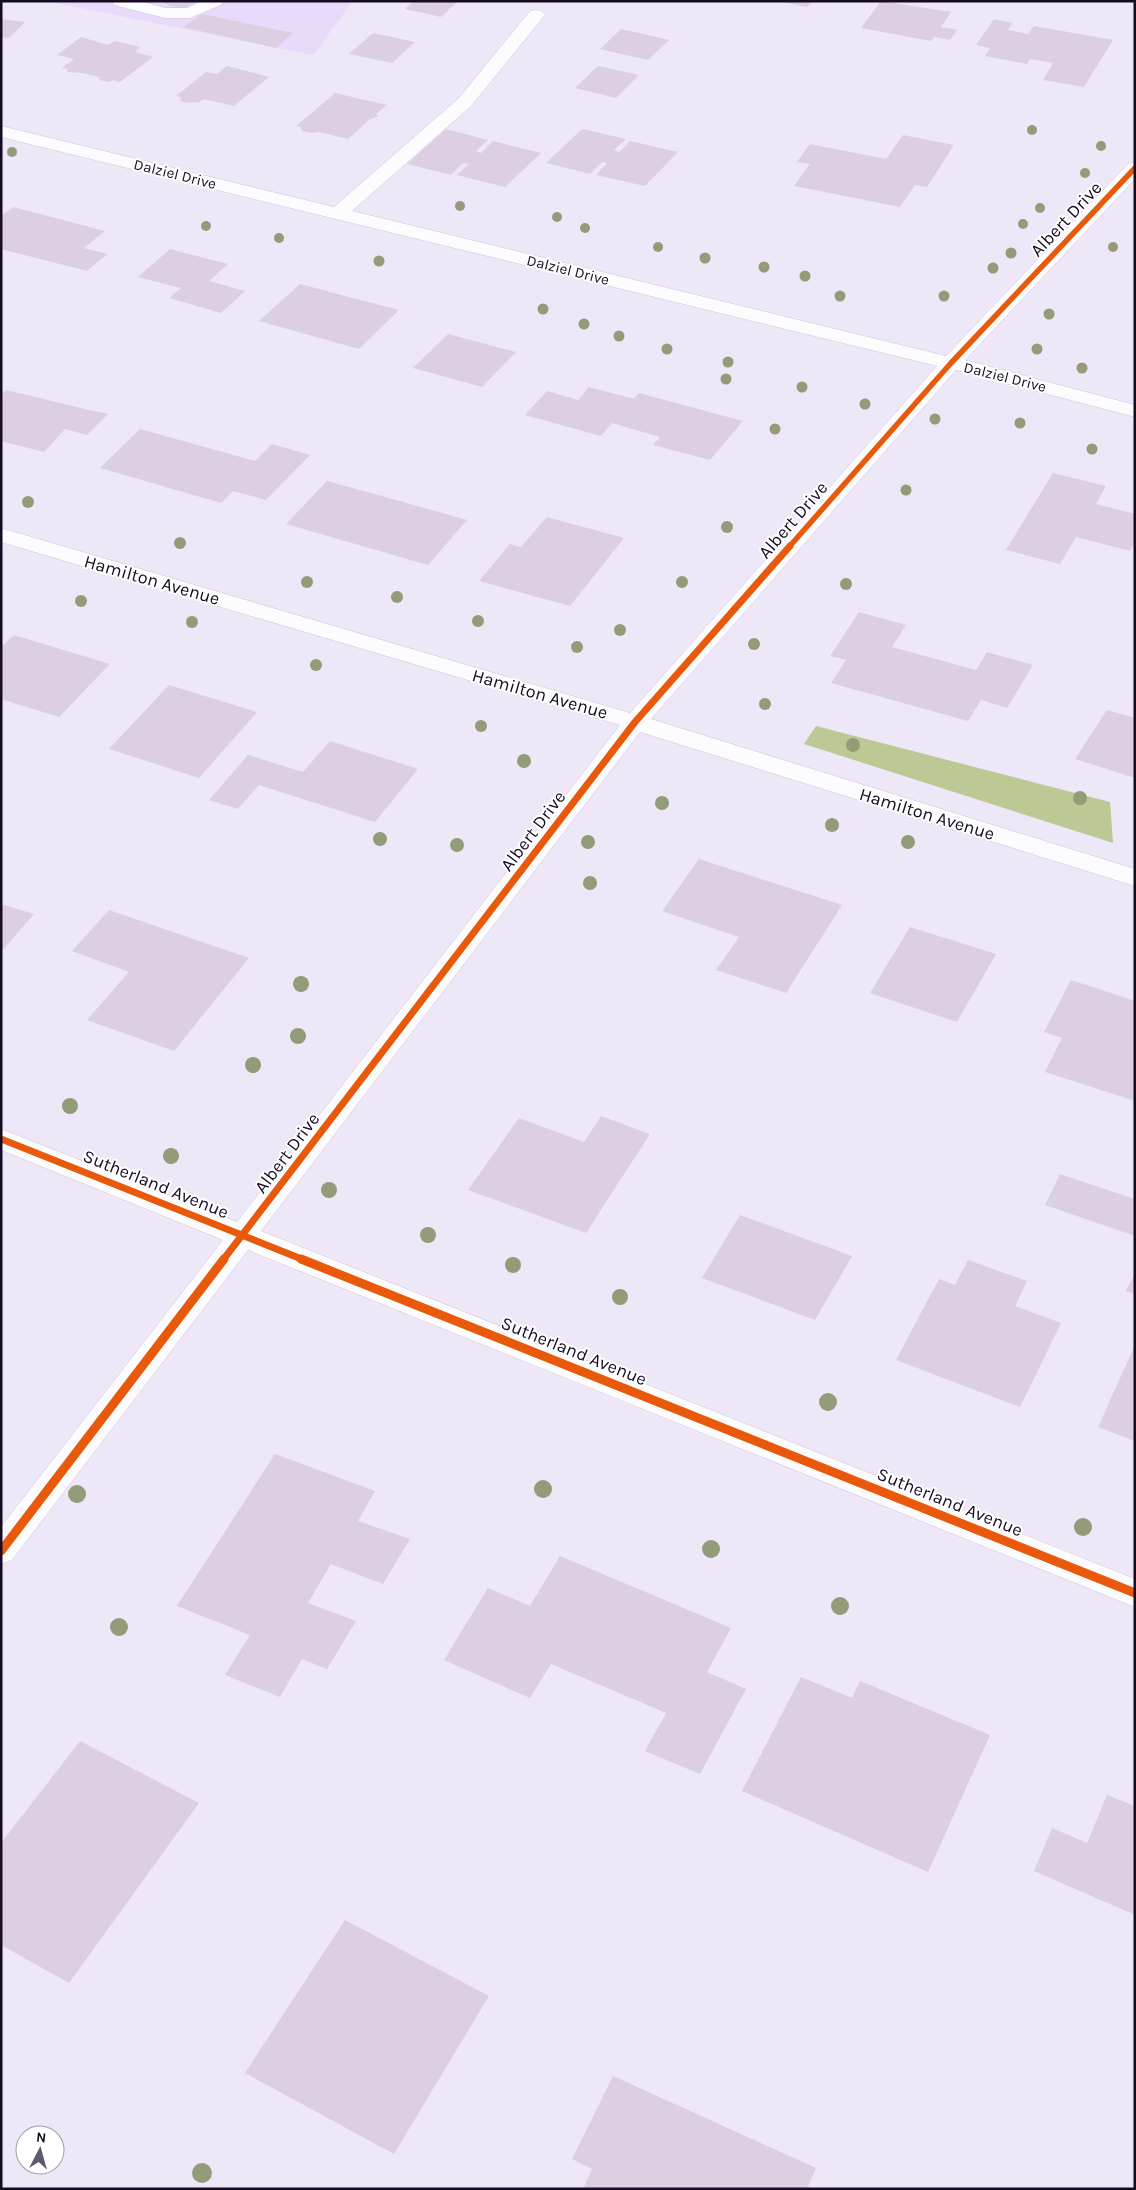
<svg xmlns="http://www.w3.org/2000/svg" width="1136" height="2190" viewBox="0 0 1136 2190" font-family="Karla,sans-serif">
<rect width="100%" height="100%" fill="#ede7f7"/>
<path fill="#e7dafb" d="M47 1H353L313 55Z"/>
<path fill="#bcc995" d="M816 726 1110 802 1113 843 804 744Z"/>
<path fill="#dccfe2" d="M160 1H198L180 10Z
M414 1H458L441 17 405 9Z
M778 1H812L807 7Z
M881 1 951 12 941 27 957 30 950 40 934 37 931 41 861 28Z
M202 14 293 33 276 48 183 27Z
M1 19 25 22 9 38 1 37Z
M994 19 1012 23 1008 30 1028 34 1034 26 1113 40 1084 87 1043 80 1053 63 1030 59 1027 64 985 56 990 48 976 45Z
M621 29 669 40 648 60 600 49Z
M373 33 415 42 392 63 349 54Z
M81 37 108 45 115 41 140 47 135 52 153 57 120 82 113 80 109 82 99 80V77L82 73 67 72 68 69 62 68 74 59 57 55Z
M227 66 269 77 234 106 204 99 199 102 184 103 180 100 181 97 176 96 206 72 217 74Z
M598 66 639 75 616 98 575 88Z
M335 93 387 105 376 114 378 116 369 120 348 139 319 132 311 133 302 131 301 127 296 126Z
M446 129 488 140 476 151 481 153 493 141 541 153 505 187 457 175 469 164 463 163 451 175 407 164Z
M582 129 626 139 614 150 619 152 630 141 678 152 645 186 596 175 607 163 602 162 590 174 546 163Z
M903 135 954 145 927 187 915 185 900 207 794 186 810 164 797 162 810 144 886 159Z
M13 207 105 231 84 248 107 254 87 271 1 249V216Z
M170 249 228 264 209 281 245 291 221 313 169 298 181 288 138 277Z
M300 284 349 297 399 310 359 349 259 321Z
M448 334 516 352 482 387 413 368Z
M589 387 634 399 639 393 743 421 710 460 653 445 660 437 612 423 601 436 525 415 547 391 578 400Z
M6 390 85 409 108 414 87 435 65 429 44 452 1 441V395Z
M140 429 255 461 272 444 310 455 266 500 233 491 221 503 100 468Z
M1053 473 1106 486 1096 504 1135 514V542L1130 551 1076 537 1060 564 1006 550Z
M327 481 396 500 467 520 428 565 286 524Z
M547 517 624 538 570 606 479 581 510 544 521 547Z
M859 612 906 625 892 647 976 670 987 652 1033 665 1007 708 981 700 968 721 831 683 846 660 830 656Z
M14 635 110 664 59 717 1 699V647Z
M169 685 257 712 199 778 109 749Z
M1107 710 1135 718V778L1075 759Z
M330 741 418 769 375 822 259 785 238 809 209 800 248 755 303 772Z
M699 859 842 905 786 993 716 970 739 937 662 911Z
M1 904 34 914 1 952Z
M109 910 249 958 174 1051 87 1020 129 972 72 951Z
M910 927 996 954 957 1022 870 993Z
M1071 980 1135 1001V1101L1045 1072 1062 1038 1044 1032Z
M601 1116 650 1134 586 1233 468 1190 519 1118 584 1142Z
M1060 1174 1135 1199V1236L1045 1205Z
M740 1215 852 1256 815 1320 702 1278Z
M968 1260 1027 1281 1015 1306 1061 1323 1020 1407 896 1360 939 1279 955 1285Z
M1135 1273V1294L1126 1291Z
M1135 1345V1441L1098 1427Z
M275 1454 375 1491 358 1521 410 1539 383 1584 331 1564 308 1603 356 1621 327 1669 302 1659 280 1697 225 1675 250 1635 177 1606Z
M560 1556 731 1628 707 1672 746 1689 700 1774 645 1751 666 1713 551 1664 530 1698 444 1660 488 1588 530 1606Z
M801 1677 852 1698 860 1681 990 1735 928 1872 742 1791Z
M80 1741 199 1803 69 1983 1 1945V1843Z
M1107 1795 1135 1806V1915L1034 1871 1052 1828 1087 1843Z
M345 1920 489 1996 394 2154 245 2073Z
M613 2076 816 2168 807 2189H583L592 2169 572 2159Z"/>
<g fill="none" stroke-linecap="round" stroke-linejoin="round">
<defs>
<path id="minor" d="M112 1H141L165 8H187L201 1H223L221 5 190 18H165L114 5Z
M536 10 542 11 545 15 471 106 352 211 946 356 1128 164 1135 162V179L965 360 1135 405V417L956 370 651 719 1135 869V886L640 732 261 1231 1135 1579V1607L248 1250 12 1560 1 1564V1527L223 1240 1 1150V1129L237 1222 620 725 1 542V528L630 713 937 366 1 137V126L334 207 459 98 530 11Z"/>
</defs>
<use href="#minor" stroke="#cdc4d9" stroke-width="1"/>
<use href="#minor" fill="#fcfbfe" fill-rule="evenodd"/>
<defs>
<path id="cycleway-far2" d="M789 547 951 363 1135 168"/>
<path id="cycleway-far1" d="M1 1139 304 1260
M223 1260 635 722 790 546"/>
<path id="cycleway" d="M301 1259 1135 1593
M1 1551 224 1259"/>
</defs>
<use href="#cycleway-far2" stroke="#fff" stroke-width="8"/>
<use href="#cycleway-far1" stroke="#fff" stroke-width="10"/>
<use href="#cycleway" stroke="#fff" stroke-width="12"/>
<use href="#cycleway-far2" stroke="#e8590c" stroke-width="5.5"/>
<use href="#cycleway-far1" stroke="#e8590c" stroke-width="7"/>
<use href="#cycleway" stroke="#e8590c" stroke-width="9"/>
</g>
<g fill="#949b78">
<circle cx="1032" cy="130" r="5"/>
<circle cx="1101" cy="146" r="5"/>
<circle cx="12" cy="152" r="5"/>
<circle cx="1085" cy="173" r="5"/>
<circle cx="460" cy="206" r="5"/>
<circle cx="1040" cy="208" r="5"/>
<circle cx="557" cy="217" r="5"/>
<circle cx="1023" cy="224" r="5"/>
<circle cx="206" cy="226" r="5"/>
<circle cx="585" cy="228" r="5"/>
<circle cx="279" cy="238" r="5"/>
<circle cx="658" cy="247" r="5"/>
<circle cx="1113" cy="247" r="5"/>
<circle cx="1011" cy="253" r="5.5"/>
<circle cx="705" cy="258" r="5.5"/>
<circle cx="379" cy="261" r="5.5"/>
<circle cx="764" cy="267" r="5.5"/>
<circle cx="993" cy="268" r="5.5"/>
<circle cx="805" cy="276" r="5.5"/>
<circle cx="840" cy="296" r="5.5"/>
<circle cx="944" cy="296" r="5.5"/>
<circle cx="543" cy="309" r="5.5"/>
<circle cx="1049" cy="314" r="5.5"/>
<circle cx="584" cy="324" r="5.5"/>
<circle cx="619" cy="336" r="5.5"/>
<circle cx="667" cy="349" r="5.5"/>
<circle cx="1037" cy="349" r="5.5"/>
<circle cx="728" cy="362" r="5.5"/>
<circle cx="1082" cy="368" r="5.5"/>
<circle cx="726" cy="379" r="5.5"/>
<circle cx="802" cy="387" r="5.5"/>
<circle cx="865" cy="404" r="5.5"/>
<circle cx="935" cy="419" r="5.5"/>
<circle cx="1020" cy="423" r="5.5"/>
<circle cx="775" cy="429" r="5.5"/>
<circle cx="1092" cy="449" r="5.5"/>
<circle cx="906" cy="490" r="5.5"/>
<circle cx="28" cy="502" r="6"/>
<circle cx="727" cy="527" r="6"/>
<circle cx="180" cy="543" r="6"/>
<circle cx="307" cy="582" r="6"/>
<circle cx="682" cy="582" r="6"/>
<circle cx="846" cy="584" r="6"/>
<circle cx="397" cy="597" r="6"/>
<circle cx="81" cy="601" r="6"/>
<circle cx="478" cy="621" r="6"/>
<circle cx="192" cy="622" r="6"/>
<circle cx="620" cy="630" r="6"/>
<circle cx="754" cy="644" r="6"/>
<circle cx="577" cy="647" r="6"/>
<circle cx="316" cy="665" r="6"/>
<circle cx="765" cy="704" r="6"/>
<circle cx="481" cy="726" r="6"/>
<circle cx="853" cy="745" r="7"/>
<circle cx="524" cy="761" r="7"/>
<circle cx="1080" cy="798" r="7"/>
<circle cx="662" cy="803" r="7"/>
<circle cx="832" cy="825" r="7"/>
<circle cx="380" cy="839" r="7"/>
<circle cx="588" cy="842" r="7"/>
<circle cx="908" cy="842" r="7"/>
<circle cx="457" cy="845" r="7"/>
<circle cx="590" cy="883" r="7"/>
<circle cx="301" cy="984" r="8"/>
<circle cx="298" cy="1036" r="8"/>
<circle cx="253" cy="1065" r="8"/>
<circle cx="70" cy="1106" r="8"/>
<circle cx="171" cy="1156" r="8"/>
<circle cx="329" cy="1190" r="8"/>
<circle cx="428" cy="1235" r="8"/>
<circle cx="513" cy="1265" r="8"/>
<circle cx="620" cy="1297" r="8"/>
<circle cx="828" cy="1402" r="9"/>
<circle cx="543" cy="1489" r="9"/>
<circle cx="77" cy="1494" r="9"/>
<circle cx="1083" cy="1527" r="9"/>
<circle cx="711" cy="1549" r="9"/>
<circle cx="840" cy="1606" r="9"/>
<circle cx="119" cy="1627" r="9"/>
<circle cx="202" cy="2173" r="10"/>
</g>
<g text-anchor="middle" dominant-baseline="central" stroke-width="4" stroke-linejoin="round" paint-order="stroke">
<g font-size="15" fill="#160b23" stroke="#fff">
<text transform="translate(175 174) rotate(14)">Dalziel Drive</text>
<text transform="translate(568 270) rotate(14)">Dalziel Drive</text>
<text transform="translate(1005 377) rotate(14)">Dalziel Drive</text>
</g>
<g font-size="18" fill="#160b23" stroke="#fff">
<text transform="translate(1066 219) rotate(-47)">Albert Drive</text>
<text transform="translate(793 520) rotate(-49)">Albert Drive</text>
<text transform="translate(152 580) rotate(16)">Hamilton Avenue</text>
<text transform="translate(540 694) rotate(16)">Hamilton Avenue</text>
<text transform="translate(927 814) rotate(17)">Hamilton Avenue</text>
<text transform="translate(533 831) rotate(-53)">Albert Drive</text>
<text transform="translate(287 1153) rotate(-53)">Albert Drive</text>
<text transform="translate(156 1184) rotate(22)">Sutherland Avenue</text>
<text transform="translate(574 1351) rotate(22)">Sutherland Avenue</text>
<text transform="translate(950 1502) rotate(22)">Sutherland Avenue</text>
</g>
</g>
<rect width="1136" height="2190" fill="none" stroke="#160b23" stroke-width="5"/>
<g transform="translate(40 2150) rotate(6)"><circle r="24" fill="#ffffff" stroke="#a29da7"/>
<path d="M0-4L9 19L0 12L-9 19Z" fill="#61586d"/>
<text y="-8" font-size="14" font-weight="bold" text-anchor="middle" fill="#160b23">N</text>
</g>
</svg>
